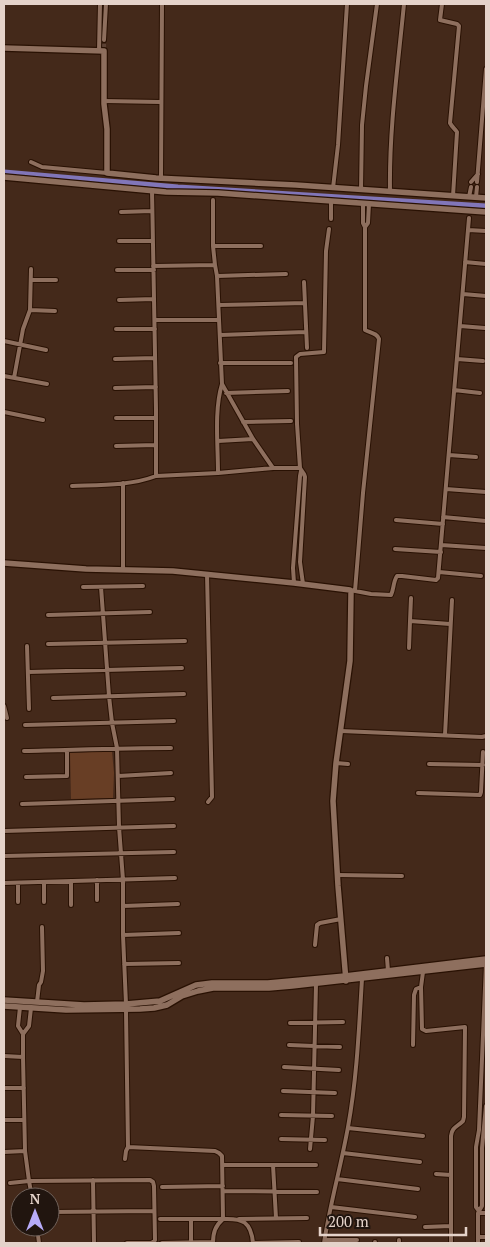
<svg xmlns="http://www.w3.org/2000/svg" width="490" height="1247" viewBox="0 0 490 1247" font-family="'PT Serif',serif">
<rect width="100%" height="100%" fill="#44291a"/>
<path fill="#683e25" d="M112 751 114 773 113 798 71 799 70 753Z"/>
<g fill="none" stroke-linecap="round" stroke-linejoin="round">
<path stroke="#8176b9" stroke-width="5" d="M4 172 178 187 486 206"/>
<path stroke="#5c4234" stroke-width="4" stroke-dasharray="4 2" stroke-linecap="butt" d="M104 48V40"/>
<defs>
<path id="street" d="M442 4 440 20 457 24 459 26 450 123C452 127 455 129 457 132L453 196
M104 40 106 4
M99 50 100 4
M104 101 161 102
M31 162 42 167 107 173
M161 178 162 4
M471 182 478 174
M477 182 486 69
M333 188 338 145 347 4
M152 190 156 409V476
M361 190 362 125 366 86 377 4
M390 191C389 129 398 66 404 4
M469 197 471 187
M476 197 477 187
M213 200V246L215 265
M363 204V223L365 227
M121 212 152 211
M331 219V201
M468 230 486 231
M119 241H153
M213 246H261
M465 262 486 264
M153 266 215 265 217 276 222 384 253 439 273 468
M117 270H154
M217 276 286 274
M31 280H56
M304 282 307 348
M463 294 486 296
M119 300 154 299
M219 305 305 303
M30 310 55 311
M155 320H219
M460 326 485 328
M116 329H155
M220 335 306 332
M4 341 46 350
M115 359 155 358
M457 359 483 361
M220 363H291
M4 376 47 384
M14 378 23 329 30 310 31 269
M115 388 156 387
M454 390 480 393
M226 393 288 391
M4 412 43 420
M116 418H156
M243 422 291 421
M218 441 253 439
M116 446 156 445
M449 455 476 457
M300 468 297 424 296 357 300 354 324 352 326 251 329 229
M218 473C218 445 214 410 222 384
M123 483V570
M72 486C99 485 130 486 156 476L218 473 273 468H300L304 474 305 477 300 562 303 584
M446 489 486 492
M443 517 486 521
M396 520 443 524
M441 545 486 548
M395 549 441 552
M439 572 481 576
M207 574 212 797 208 802
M294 583 293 568 300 476 301 471
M83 587 143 586
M101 587 109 696 112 723 117 748 119 827 123 880V935L126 1004
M350 590 371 594 391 595C394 589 393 582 397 576H402L436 580 438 578 469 218
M355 591 363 493 379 339C377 333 371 333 365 330V227L368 223 369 204
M411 598 410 621 450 624
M48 615 150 612
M48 644 185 641
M27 646 29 709
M409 648 410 621
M28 672 182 668
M53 698 184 694
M4 706 7 718
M25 725 174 721
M341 731 482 737 486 736
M445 735 452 600
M24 751C73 750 122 748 171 748
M336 763 348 764
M429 764 483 765
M118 776 171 773
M26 777 67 776V750
M418 793 480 795 481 792 483 752
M22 804 173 799
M4 831 174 826
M4 856 174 852
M337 875 402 876
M97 880V900
M71 881V905
M44 882V902
M4 883 175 878
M18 883V902
M123 906 178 904
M123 935 179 933
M315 945 317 925 320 923 341 919
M387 958 388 971
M124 964 179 963
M486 964 479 1130 476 1147V1207L479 1211 482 1206V1148L486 1106
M423 972 421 987 422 1029 426 1031 465 1027 464 1117 463 1121C457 1127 452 1127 451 1136V1243
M37 1002 39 985 41 982 43 971 42 927
M20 1007 18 1026 23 1034
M31 1008 29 1026 23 1034V1057L25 1151 29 1181 32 1197
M126 1010 128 1147 215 1151 219 1153 222 1156 223 1219H160
M290 1023 343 1022
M289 1045 340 1047
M413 1045 414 995 416 989 421 987
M4 1056 23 1057
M284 1067 339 1070
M4 1088H24
M283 1091 335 1093
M281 1115 332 1116
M4 1120H24
M348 1128 423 1136
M281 1139 325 1140
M310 1149 313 1116 316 984
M4 1152 25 1151
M343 1153 420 1162
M125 1159 126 1151 128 1147
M223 1165H316
M273 1165 276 1218
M436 1174 451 1175
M337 1179 418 1189
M93 1180 94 1243
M10 1183 29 1181 150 1180 153 1182 154 1186 155 1240 152 1243H127
M162 1187 223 1186
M223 1191 317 1192
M331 1207 415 1217
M50 1212 154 1211
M14 1213H20
M239 1219 307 1218
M37 1227 39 1243
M425 1227 451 1226
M478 1237H486
M325 1240H357
M399 1240V1243
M162 1243 213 1242
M191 1243V1219
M213 1243C213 1233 215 1226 223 1219 243 1218 251 1222 253 1243
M253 1243 299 1242
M324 1243C330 1204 341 1166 348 1127 357 1078 359 1028 362 979
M375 1243V1242
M478 1243V1213H486"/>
<path id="secondary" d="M4 48 104 51V104L107 129V173L156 178 296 185 486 198
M4 177 166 192 218 193 486 212
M4 563 86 569 173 571 294 583 350 590 351 592 350 661 336 763 333 801 338 886 346 981
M4 1000 84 1005 126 1004 160 1001 196 985 212 983H268L345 976 486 959
M4 1006 66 1010 140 1009 154 1008 167 1005 182 996 198 991 213 988H269L292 986 486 964"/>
</defs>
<use href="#street" stroke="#291103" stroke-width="6"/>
<use href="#secondary" stroke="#291103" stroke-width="8"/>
<use href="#street" stroke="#8e6f5e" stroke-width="4"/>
<use href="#secondary" stroke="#8e6f5e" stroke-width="5.5"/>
</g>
<rect width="490" height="1247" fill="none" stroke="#e5d3ca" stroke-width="10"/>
<g transform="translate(35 1212)"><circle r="24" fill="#21150f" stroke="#6f615a"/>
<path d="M0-4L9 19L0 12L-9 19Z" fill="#b7abf8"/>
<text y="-8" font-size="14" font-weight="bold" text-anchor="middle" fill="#e5d3ca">N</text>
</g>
<path d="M320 1227v8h146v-8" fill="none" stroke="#e5d3ca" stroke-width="2.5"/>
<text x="328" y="1227" font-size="15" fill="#e5d3ca" stroke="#21150f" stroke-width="4" paint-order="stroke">200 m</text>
</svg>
